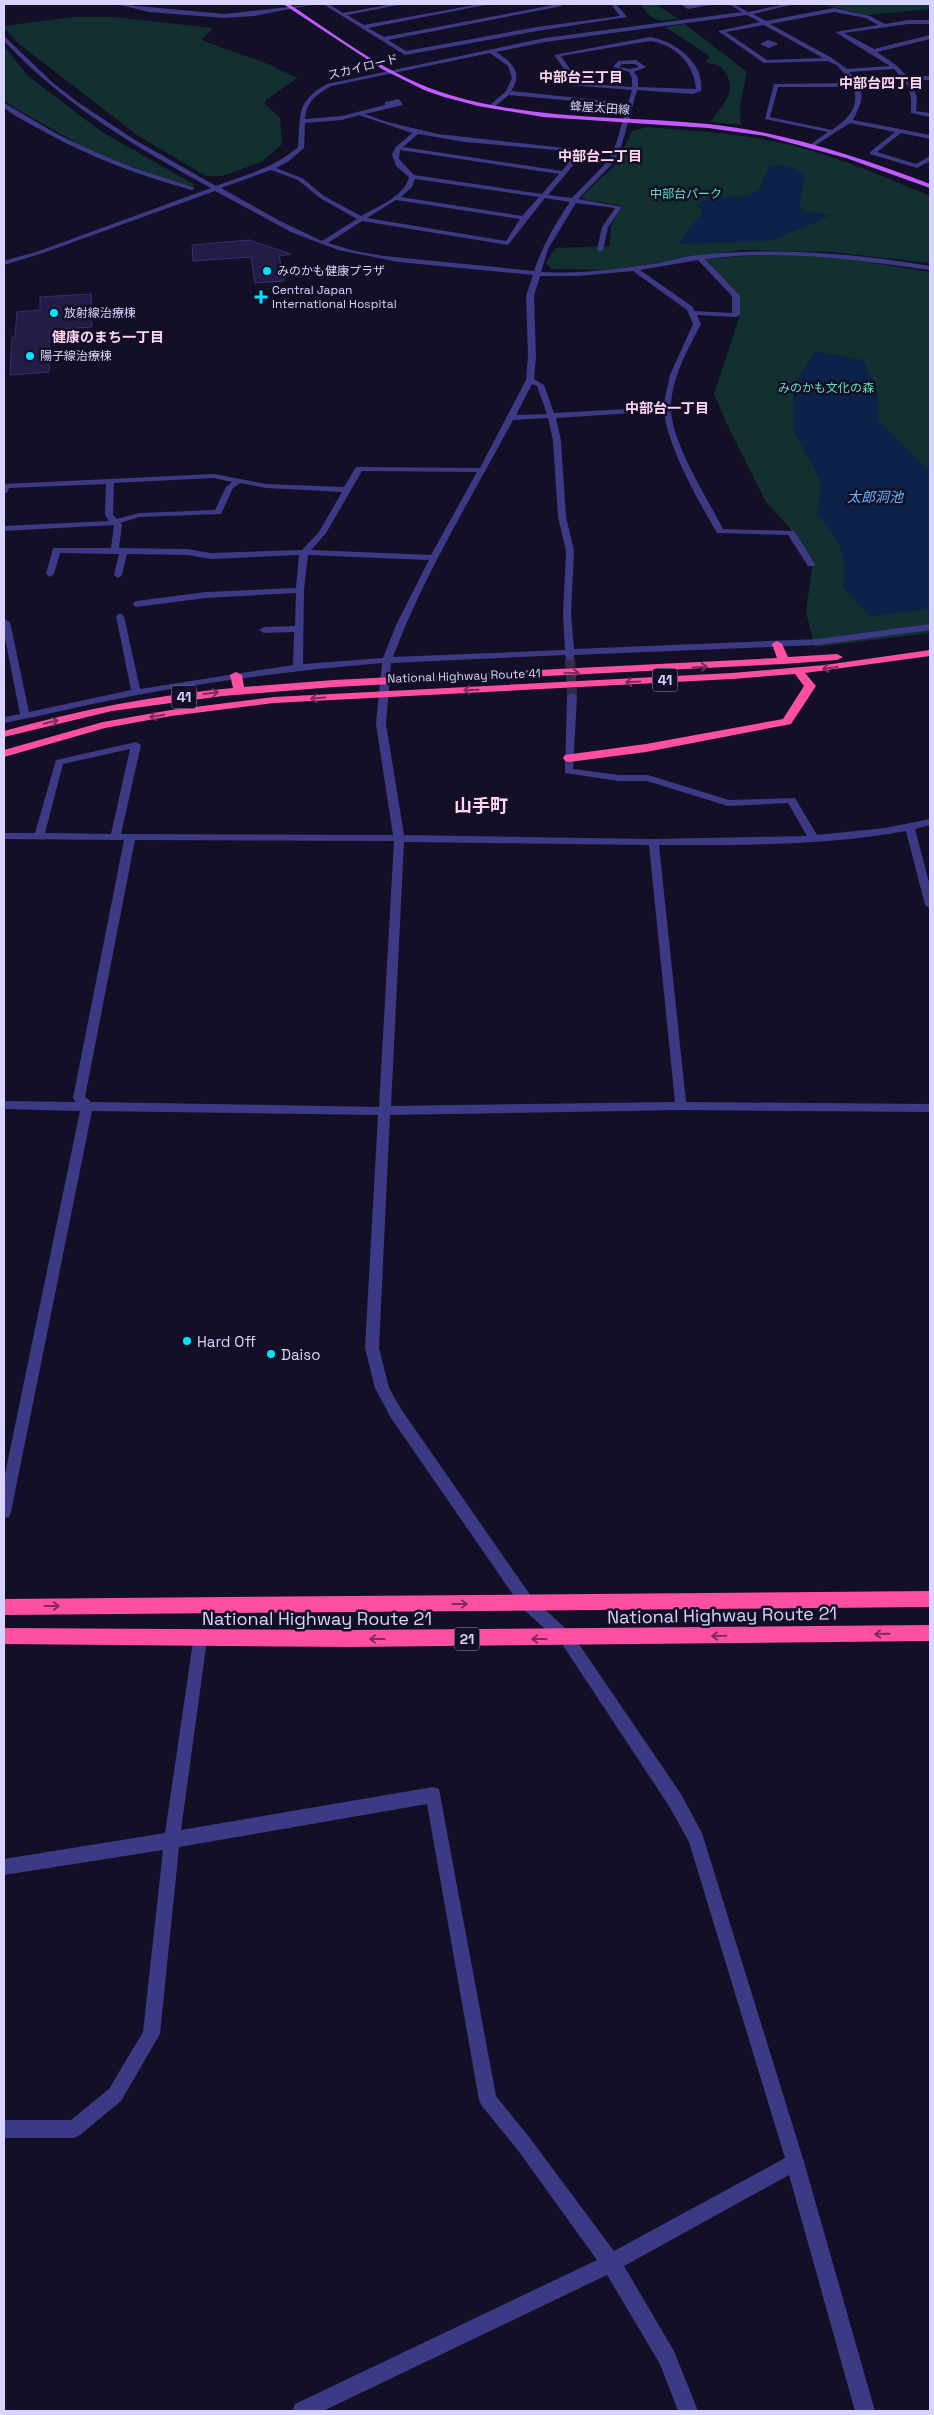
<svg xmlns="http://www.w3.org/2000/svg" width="934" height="2415" viewBox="0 0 934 2415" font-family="'Space Grotesk','Noto Sans JP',sans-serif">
<rect width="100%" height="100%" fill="#130f26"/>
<path fill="#12302f" d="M640 4H655L679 19C657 21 654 23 640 4Z
M821 4H930V9L867 15Z
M74 17H114L213 28 201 40 268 64 297 78 266 100 265 104 280 118 282 144 263 161 223 176H206L137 135 19 44 4 28V26Z
M685 24 747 72 740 106 741 125 711 122C720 106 737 95 727 75 722 66 716 64 707 63L705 61 710 58 708 55 665 27Z
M4 46 28 76 102 132 195 185 190 189 91 151 15 108 4 100Z
M647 127C697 131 749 134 798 147 844 159 887 178 930 196V263L831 252 742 250 610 270 552 269 546 263 555 248 610 246 611 224 623 206 586 200 581 197 616 164 632 131Z
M772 254 830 256 930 272V633L815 647 806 612 813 560 788 526 766 502 729 429 714 394 739 318 738 296 706 259Z"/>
<path fill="#0c2248" d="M769 166C783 165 793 165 804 175L800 206 803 212 832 215 771 241 678 244 703 211 696 205C715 195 720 197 740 197 746 197 754 193 759 190Z
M816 351 863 360 877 391 879 421 930 472V609L870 616 843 587C847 551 840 541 817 514L821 481 793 430V384Z"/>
<path fill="#241b47" stroke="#3b2d73" d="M249 240 291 254 279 256 284 281 255 283 251 257 193 261 192 245Z
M91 294 92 327 50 330 49 372 10 375 12 337H15L17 312 40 310V297Z"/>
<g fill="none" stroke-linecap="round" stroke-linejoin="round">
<path stroke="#312d47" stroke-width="10" stroke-dasharray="10 5" stroke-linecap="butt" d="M570 658 572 696"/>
<path fill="#3d3a85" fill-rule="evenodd" d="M116 4 224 14 316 4 254 16 224 18 149 12Z
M323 4H329L343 13 393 4H403L347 15 364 25 480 4H490L368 28 384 37 559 4 562 6 388 40 406 51 537 27 620 16 611 4H616L627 17 537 31 405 55Z
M680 4H716L688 9Z
M729 4H734L748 12 786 4H795L753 14 766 21 834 8 870 16 885 24 908 20H930V24H908L844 33 874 49 930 35V39L877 52 896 65 907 76H930V80H909L917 97 916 111 930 113V117L911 113V99L908 86 894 69 849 72C866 92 864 98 853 120L930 135V139L901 133 877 152 916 164 930 156V161L917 168 870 154V152L895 132 850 123 813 147 811 144 828 132 765 119 774 84 852 83 838 66 828 61 764 63 718 31 760 22 747 15 545 42 496 52C512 62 524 73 511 91L628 103 632 90 568 85 564 69 554 55 650 37C675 41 705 63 701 91L692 94 637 90 622 144 614 162 578 199 622 207 608 227 603 250 600 252 597 250 602 227 615 208 576 203 548 249 541 272C581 274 620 269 659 263 672 260 687 256 699 255 777 247 853 253 930 266V270C854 259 782 249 705 259L740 296V315L736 317 697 315 701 324C688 349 672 377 671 406 670 441 707 497 723 529L794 531 815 564 814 566H808L788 535 717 533C699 502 667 446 664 411L556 418 561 441 566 517 574 551 571 614 574 649 818 639 930 624V630L818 645 574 655 573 660H567L565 655 391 663 386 724 404 835 653 839 807 836 788 803 728 806 647 781H619L565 773 567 696 572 693 577 696 573 769 619 775H648L729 800 795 798 817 835 885 828 930 819V825L915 829 930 886V909L925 905 906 831C825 846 742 845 659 845L686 1102 930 1104V1112L681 1110 390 1115 379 1348 389 1388 401 1409 533 1599 572 1634 681 1794 702 1833 804 2162 875 2411H855L789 2175 624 2266 674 2351 698 2411H678L660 2364 607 2275 323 2411H292L295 2404 597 2260 517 2149 482 2106 479 2100 427 1804 179 1847 160 2034 121 2101 80 2135 74 2138H4V2120H71L109 2089 143 2032 163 1850 4 1875V1859L165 1833 194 1635 199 1633 204 1635 207 1640 181 1830 433 1787 439 1789 496 2096 529 2137 614 2251 785 2158 689 1842 669 1806 562 1644 523 1609 391 1418 375 1388 365 1348 378 1115 92 1111 11 1512 9 1517 4 1518V1479L80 1111 4 1109V1101L76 1102 73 1098 124 840 4 839V833H35L56 760 136 742 141 745 121 834 393 835 376 724 382 663C300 670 218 680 137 695 92 703 47 715 4 723V717L20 714 4 633V619L10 622 29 712 131 690 116 616 120 613 124 616 140 689 293 665 294 632 264 633 259 630 264 627 295 626 296 593 206 598 136 607 132 604 136 601 206 592 296 588 299 555 211 559 187 555 127 554 122 575 118 578 114 575 119 554 60 553 54 574 50 577 46 574 53 548H111L114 525 4 531V526L109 521 105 515 106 484 9 488 7 493H4V484L214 474 266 484 344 487 356 467H359L480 468 526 380 528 356 526 296 533 275 399 262 338 250 291 232 215 191 43 253 4 265V261L39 251 211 188C135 147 63 104 4 41V36L53 83 79 103 135 140 216 186C245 175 274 168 298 147 301 115 295 102 327 84L545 38 742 12ZM834 12 866 18 878 25 835 32 890 66 847 69 832 58 770 24ZM764 25 823 58 767 60 726 32ZM650 41C675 44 694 64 696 89L638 87V78L634 72 646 67 636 60 618 61 613 67 629 72 632 78V87L574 83 570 69 561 56ZM490 53 508 66 512 78 506 91 489 106V108H493L509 95 627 106 616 144 608 161 572 198 548 195 581 156 582 150 438 134 387 122 365 114 403 105 399 99 385 102V105L342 116 305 119C307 101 316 95 331 86ZM622 64H635L639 67 630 69 619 67ZM778 87H854C859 108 849 118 832 130L770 117ZM359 115 412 133 396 147 392 154 396 166 409 177C405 196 377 207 361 216L324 196 302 178 276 168 289 161 304 148 305 123 342 120ZM418 134 465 142 577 152 562 171 403 147ZM400 150 559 174 542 194 414 175 399 159ZM271 170 298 180 320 198 357 219 322 241 280 221 221 188ZM415 179 539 197 522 216 401 197 412 187ZM545 198 570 202C555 224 543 245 534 271L384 256 355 251 328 243 362 221 508 245ZM396 200 520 219 506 241 367 218ZM698 260 732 296V313L694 311 693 307 640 270ZM633 271 687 310 693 324 670 375 663 407 554 413 544 385 534 379 536 356 534 296 540 276H578ZM532 384 537 386 547 414 516 415ZM548 418 553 441 558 517 566 551 563 614 565 650 393 657C424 574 472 497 513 420ZM362 471 477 472 431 555 311 550 326 533ZM214 478 232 482 226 487 215 510 139 513 117 519 113 515 114 483ZM240 483 266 488 342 492 319 532 302 550 211 553 187 549 119 548 122 525 120 523 139 517 221 514 233 488ZM308 555 429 560 397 623 383 658 303 664 304 590ZM130 749 111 834 45 833 63 764ZM135 840 394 841 379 1107 91 1102 85 1097ZM404 842 649 845 675 1102 391 1106Z
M768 40 777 43 778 44 769 48 760 44Z
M4 103 57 134 95 152 134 168 195 188 192 190C140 176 90 157 43 131 30 124 16 117 4 108Z"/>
<path fill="#c25bff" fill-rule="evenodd" d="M283 4H289C339 37 391 78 450 95 534 120 622 116 708 124 785 132 858 157 930 184V188L846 158 765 136 708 128 543 117 478 106 444 97 424 90 382 69Z"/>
<path fill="#ff4fa3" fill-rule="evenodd" d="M777 641 782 644 788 657 837 654 843 657 837 660 784 664 334 687 223 696 112 711 4 737V731C79 710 155 695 233 688L230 675 236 672 242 675 244 687 334 680 739 660 777 658 772 644Z
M930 650V656L805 673 816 686 791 724 646 752 569 762 565 761 563 758 565 755 646 744 783 719 804 686 795 674 732 679 274 703 171 716 105 728 4 757V750L103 722 171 710 274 697 732 673 825 665Z
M930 1591V1607L4 1615V1599Z
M930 1625V1641L351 1647 4 1644V1628L351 1630Z"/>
</g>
<defs><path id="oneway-shaft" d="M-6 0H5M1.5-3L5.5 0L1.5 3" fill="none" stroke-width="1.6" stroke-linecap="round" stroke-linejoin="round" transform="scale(1.25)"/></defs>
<g stroke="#7d2c5e">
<use href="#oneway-shaft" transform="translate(700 667) rotate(-3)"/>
<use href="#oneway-shaft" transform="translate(830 668) rotate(173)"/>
<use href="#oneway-shaft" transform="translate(572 673) rotate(-2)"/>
<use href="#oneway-shaft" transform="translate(633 682) rotate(177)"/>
<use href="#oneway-shaft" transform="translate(471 690) rotate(178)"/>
<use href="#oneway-shaft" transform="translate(211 693) rotate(-7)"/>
<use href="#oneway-shaft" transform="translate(318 698) rotate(176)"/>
<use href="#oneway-shaft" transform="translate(157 716) rotate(170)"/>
<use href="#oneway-shaft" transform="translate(51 722) rotate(-13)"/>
<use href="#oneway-shaft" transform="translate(460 1604)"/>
<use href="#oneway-shaft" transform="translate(52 1606)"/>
<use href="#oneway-shaft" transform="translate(882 1634) rotate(179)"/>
<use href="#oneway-shaft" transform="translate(719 1636) rotate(179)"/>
<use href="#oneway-shaft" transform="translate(377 1639) rotate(180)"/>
<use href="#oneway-shaft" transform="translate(539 1639) rotate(180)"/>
</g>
<g fill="#00e5ff" stroke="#130f26" stroke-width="2">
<circle cx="267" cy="271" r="5"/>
<path d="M258.5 289.5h5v5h5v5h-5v5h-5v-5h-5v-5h5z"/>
<circle cx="54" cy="313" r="5"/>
<circle cx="30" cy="356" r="5"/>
<circle cx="187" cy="1341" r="5"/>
<circle cx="271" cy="1354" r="5"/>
</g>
<g text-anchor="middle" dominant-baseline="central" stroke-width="5" stroke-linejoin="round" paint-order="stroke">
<g font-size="12" fill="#d9d4ff" stroke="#130f26">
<text transform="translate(363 67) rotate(-14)">スカイロード</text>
<text transform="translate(600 108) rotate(4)">蜂屋太田線</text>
<text transform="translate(464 676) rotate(-2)">National Highway Route 41</text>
</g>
<g font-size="12" fill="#5fe0c0" stroke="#130f26">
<text x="686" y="194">中部台パーク</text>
<text x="826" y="388">みのかも文化の森</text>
</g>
<g font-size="12" fill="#d9d4ff" stroke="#130f26" text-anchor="start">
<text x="277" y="271">みのかも健康プラザ</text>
<text x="272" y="290">Central Japan<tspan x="272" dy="14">International Hospital</tspan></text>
<text x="64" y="313">放射線治療棟</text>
<text x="40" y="356">陽子線治療棟</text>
</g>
<g font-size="14" font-weight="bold" fill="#ffd6f0" stroke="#130f26">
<text x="581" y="77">中部台三丁目</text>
<text x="881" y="83">中部台四丁目</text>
<text x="600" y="156">中部台二丁目</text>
<text x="108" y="337">健康のまち一丁目</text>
<text x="667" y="408">中部台一丁目</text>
</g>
<g font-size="14" font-style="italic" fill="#62b6ff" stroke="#130f26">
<text x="875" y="497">太郎洞池</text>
</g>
<g fill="#130f26" stroke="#9e99be" stroke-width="1">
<rect x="652.5" y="668.5" width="25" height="23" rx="4"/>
<rect x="171.5" y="685.5" width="25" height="23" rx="4"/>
<rect x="454.5" y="1627.5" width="25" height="23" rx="4"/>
</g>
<g font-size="14" font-weight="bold" fill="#d9d4ff">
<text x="665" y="680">41</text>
<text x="184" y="697">41</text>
<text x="467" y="1639">21</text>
</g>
<g font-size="15" fill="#d9d4ff" stroke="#130f26" text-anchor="start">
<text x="197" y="1341">Hard Off</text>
<text x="281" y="1354">Daiso</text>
</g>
<g font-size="18" font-weight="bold" fill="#ffd6f0" stroke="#130f26">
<text x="481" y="805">山手町</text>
</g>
<g font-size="18" fill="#d9d4ff" stroke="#130f26">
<text transform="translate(722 1615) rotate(-1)">National Highway Route 21</text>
<text x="317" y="1618">National Highway Route 21</text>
</g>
</g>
<rect width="934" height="2415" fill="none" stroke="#d9d4ff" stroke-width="10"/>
</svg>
